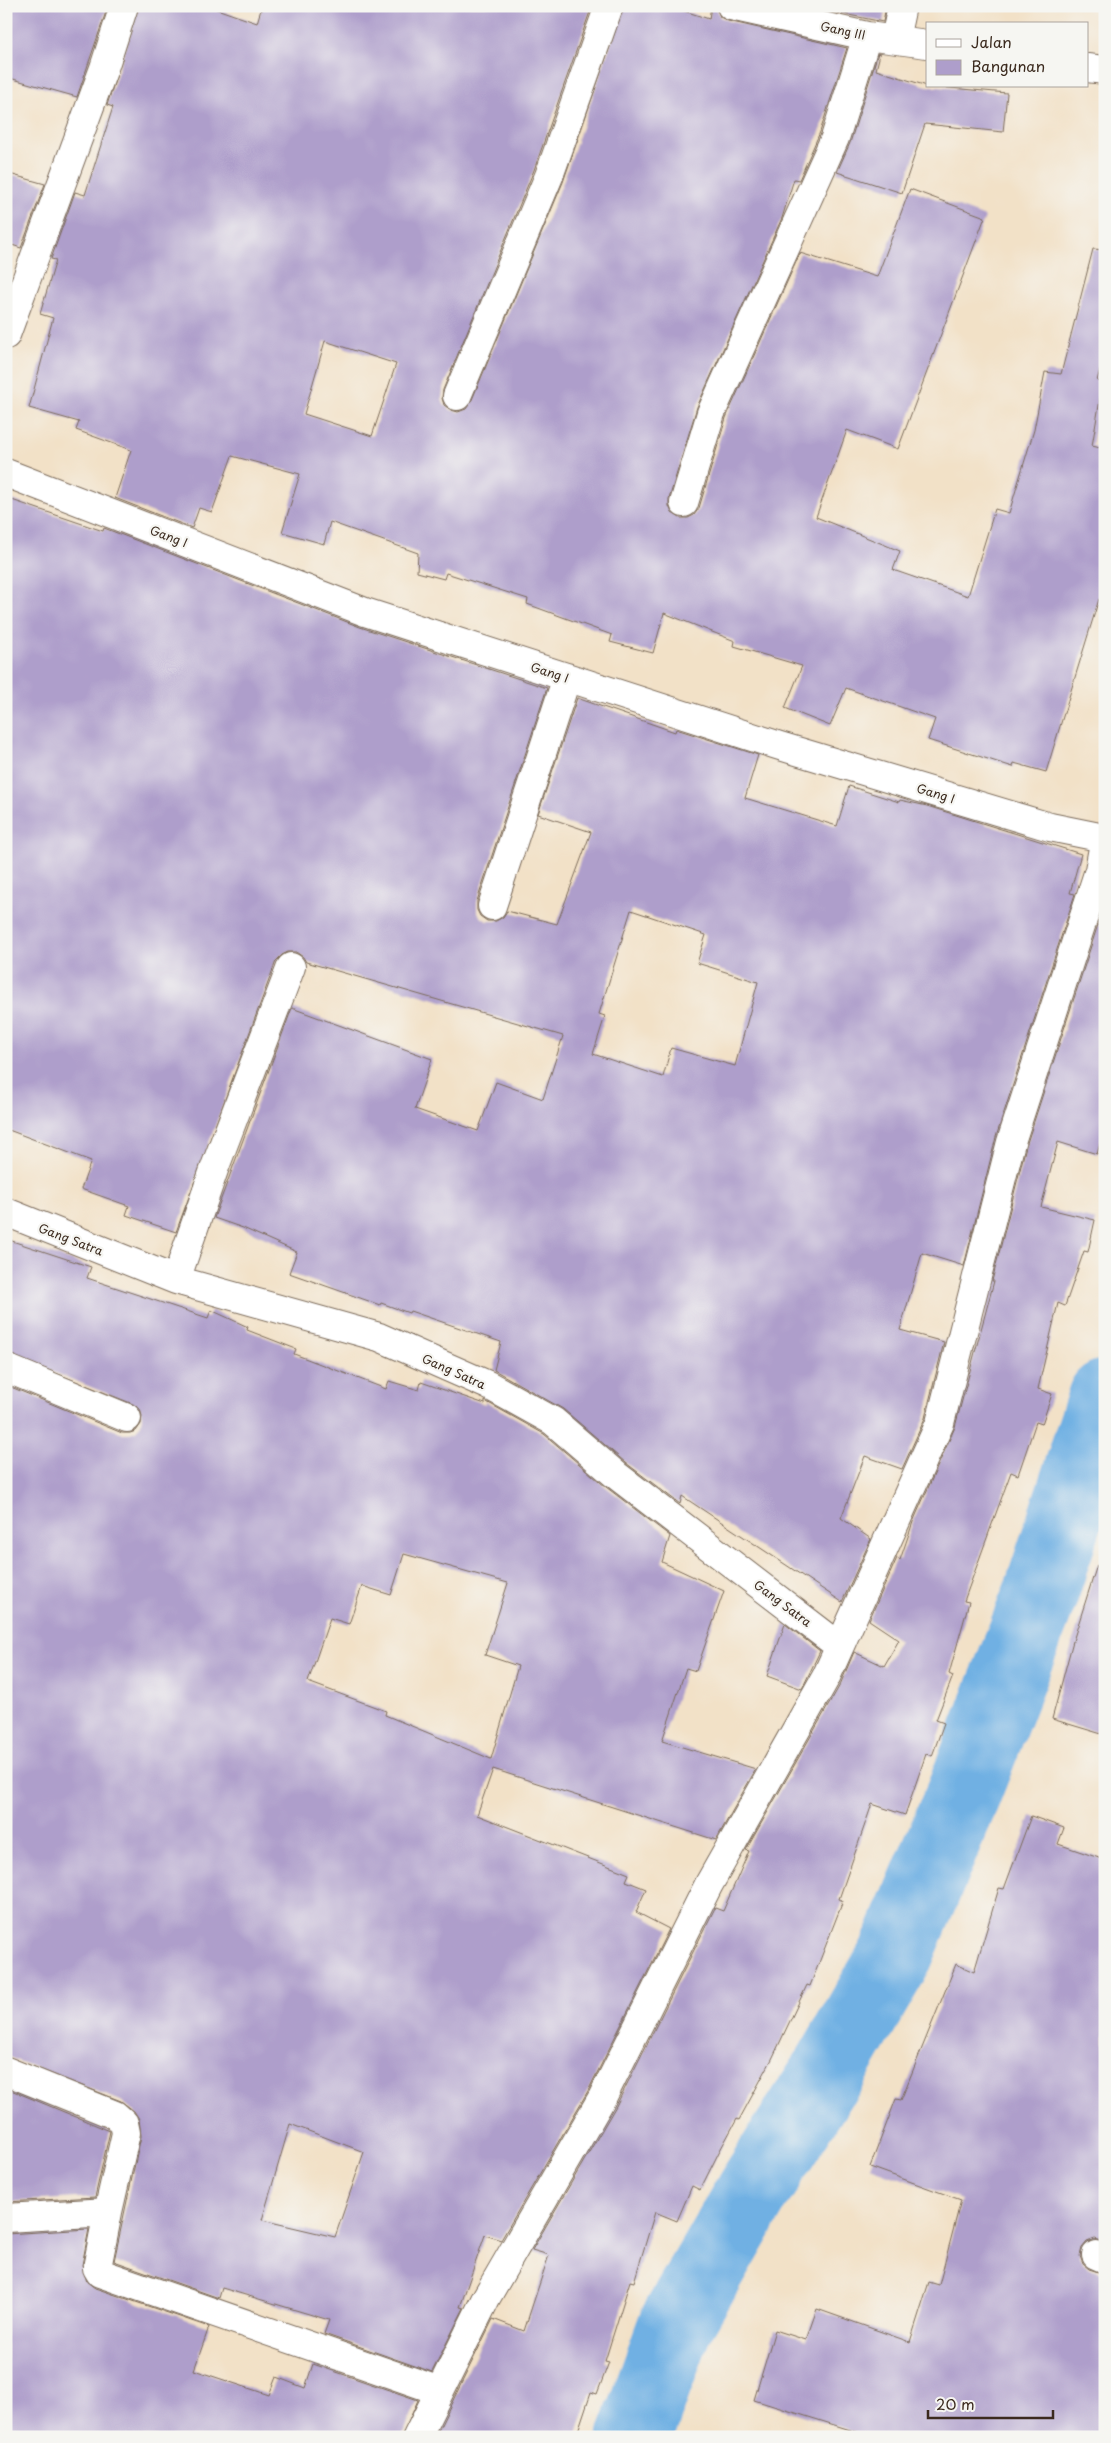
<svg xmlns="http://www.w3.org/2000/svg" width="1111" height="2443" viewBox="0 0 1111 2443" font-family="'Playpen Sans',sans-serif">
<rect width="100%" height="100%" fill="#f6f6f2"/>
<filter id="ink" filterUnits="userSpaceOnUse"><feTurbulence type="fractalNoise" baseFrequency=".02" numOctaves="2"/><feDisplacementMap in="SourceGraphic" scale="10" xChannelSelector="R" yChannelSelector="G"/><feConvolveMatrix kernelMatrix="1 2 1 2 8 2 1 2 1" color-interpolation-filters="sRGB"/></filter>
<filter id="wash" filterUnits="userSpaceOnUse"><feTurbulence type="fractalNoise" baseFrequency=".0096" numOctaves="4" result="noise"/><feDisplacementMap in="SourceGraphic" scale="20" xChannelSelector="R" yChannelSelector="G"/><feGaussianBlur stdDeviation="1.12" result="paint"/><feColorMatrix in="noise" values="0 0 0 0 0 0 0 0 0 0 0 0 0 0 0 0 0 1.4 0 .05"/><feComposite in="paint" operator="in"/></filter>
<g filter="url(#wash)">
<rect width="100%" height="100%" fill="#f2e1c7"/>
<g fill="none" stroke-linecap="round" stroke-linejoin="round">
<path stroke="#6fb0e3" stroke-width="75" d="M635 2437 675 2326 754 2189 827 2074 895 1957 964 1792 1041 1593 1105 1397"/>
</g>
<g id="blocks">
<path fill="#ae9ecb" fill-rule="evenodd" d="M6 6H108L77 97 6 77Z
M139 6H208L257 23 262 6H592L534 170 443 390 442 398 444 405 451 410 458 412 466 409 471 402 563 182 624 6H669L709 19 711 6H716L720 17 728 21 847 48 820 132 799 180 794 179 782 218 697 407 669 499V506L672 513 680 518H688L694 515 699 508 726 418 800 253 877 277 910 189 985 217 898 449 847 430 816 517 900 551 893 570 968 596 995 509 1009 513 1034 430 1045 372 1061 374 1093 249 1105 250V351L1097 381 1103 382 1092 446 1105 449V600L1099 599 1046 772 1014 763 1013 767 928 740 935 719 846 688 830 726 785 708 802 666 734 646 735 641 664 613 653 653 610 642 612 635 527 604 528 599 446 573 444 579 417 572 418 553 330 522 324 544 282 532 300 474 232 456 212 512 199 508 192 528 115 498 131 450 76 430 79 422 29 408 53 318 40 314 56 260 51 259 75 192 85 195 113 107 107 105ZM325 341 396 364 372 436 304 414Z
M805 6H886L883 22Z
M878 53 880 54 876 70 927 86 1007 93 1003 132 925 124 902 193 837 172 850 143Z
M6 173 45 184 21 248 6 243Z
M6 498 103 531 104 528 360 627 547 688 477 901V910L480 916 487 921H496L503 917 507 911 557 924 591 832 538 814 577 698 675 732 676 729 758 755 745 798 837 826 849 786 899 802 900 800 927 806 1081 854 1070 893 1075 894 996 1137 964 1266 922 1253 900 1330 944 1342 925 1418 902 1469 865 1456 841 1518 871 1539 842 1602 682 1496 680 1504 626 1463 563 1409 494 1370 501 1342 410 1311 409 1313 381 1303 380 1305 289 1273 297 1252 243 1228 214 1218 292 1008 432 1059 415 1109 478 1131 496 1082 543 1099 563 1036 306 962 303 957 296 952H288L282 955 276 961 176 1232 126 1215 129 1206 81 1189 91 1161 6 1129ZM631 910 706 935 697 963 758 982 735 1066 671 1048 663 1077 593 1054 605 1016 599 1014Z
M1105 903V1126L1097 1154 1058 1142 1041 1207 1095 1220 1088 1252 1084 1251 1065 1306 1058 1303 1038 1389 1052 1394 1042 1424 1036 1422 1018 1475 1011 1472 964 1601 969 1602 949 1674 953 1676 936 1720 944 1723 932 1756 926 1754 905 1815 872 1804 839 1899 843 1901 810 1986 807 1985 772 2059 739 2120 737 2119 719 2152 700 2190 692 2186 677 2221 655 2212 634 2282 630 2281 605 2361 609 2362 597 2394 591 2392 576 2437H435L493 2319 524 2331 549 2255 532 2250 616 2106 715 1908 723 1911 749 1851 746 1850 840 1685 854 1652 884 1666 899 1640 869 1620 897 1558 900 1560 913 1522 955 1427 994 1281H992L1026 1146Z
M6 1239 91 1267 87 1278 208 1318 211 1310 248 1327 247 1330 296 1349 294 1354 386 1389 389 1381 419 1390 421 1382 485 1404V1401L544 1434 606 1487 670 1536 662 1562 724 1591 696 1671 686 1668 662 1741 756 1769 716 1840 493 1769 477 1815 629 1874 626 1881 646 1889 636 1912 669 1929 588 2091 501 2240 485 2235 460 2307 464 2308 432 2372 324 2334 329 2320 222 2288 219 2298 114 2261 141 2136 139 2119 134 2111 121 2101 6 2056V1385L122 1433H130L136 1431 141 1424 142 1416 140 1409 133 1404 6 1353ZM404 1554 508 1583 485 1655 518 1666 491 1759 385 1715 386 1711 308 1682 330 1618 349 1624 362 1586 391 1595ZM290 2124 364 2152 335 2237 262 2220Z
M1097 1565 1105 1567V1735L1052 1719 1073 1641Z
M785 1624 820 1651 802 1689 767 1676Z
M1031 1816 1064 1828 1058 1844 1105 1860V2242L1095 2239 1087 2242 1082 2248 1080 2256 1083 2264 1089 2269 1105 2274V2437H873L754 2400 775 2330 806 2340 817 2309 910 2342 929 2282 939 2285 961 2200 870 2167 896 2099 901 2100 956 1964 974 1972 999 1888 1004 1889Z
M6 2088 110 2131 95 2197 6 2202Z
M89 2229 82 2265 87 2282 95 2288 209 2327 194 2370 269 2395 276 2377 305 2388 313 2364 418 2400 402 2437H6V2234Z"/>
</g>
</g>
<g filter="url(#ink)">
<use href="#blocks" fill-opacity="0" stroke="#7b6a59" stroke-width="1"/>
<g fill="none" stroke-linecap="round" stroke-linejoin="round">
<defs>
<path id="minor" d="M731 6 867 36 927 44
M895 39 902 6
M1087 68 1105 70
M6 335 104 68 124 6
M457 396 549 176 609 6
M6 473 365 612 780 746 1050 827 1104 838
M684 503 711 413 835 138 867 36
M492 906 567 677
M6 1212 176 1280 379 1337 488 1385 553 1421 616 1475 839 1646
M176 1280 215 1167 291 967
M6 1368 127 1418
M6 2071 115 2115 124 2123 126 2133 108 2212 6 2218
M108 2212 97 2268 100 2273 440 2391
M1096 2255 1105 2259
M417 2437 486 2298 602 2098 709 1884 826 1677 940 1423 1011 1142 1099 870 1105 837"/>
</defs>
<use href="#minor" stroke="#7b6a59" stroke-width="30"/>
<use href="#minor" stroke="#fff" stroke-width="28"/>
</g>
</g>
<g text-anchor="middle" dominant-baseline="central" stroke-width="4.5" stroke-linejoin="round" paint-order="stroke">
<g font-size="12" fill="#3b2a1e" stroke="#f6f6f2">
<text transform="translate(843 30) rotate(12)">Gang III</text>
<text transform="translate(169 536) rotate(21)">Gang I</text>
<text transform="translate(550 672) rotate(18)">Gang I</text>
<text transform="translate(936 793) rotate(17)">Gang I</text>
<text transform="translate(71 1239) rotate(21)">Gang Satra</text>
<text transform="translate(454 1371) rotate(24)">Gang Satra</text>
<text transform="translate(783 1603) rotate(37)">Gang Satra</text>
</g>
</g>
<rect width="1111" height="2443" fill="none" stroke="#f6f6f2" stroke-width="25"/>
<rect x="926" y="22" width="162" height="65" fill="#f6f6f2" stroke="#aba49d"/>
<rect x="936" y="39" width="25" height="8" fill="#ffffff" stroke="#aba49d"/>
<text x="971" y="48" font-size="15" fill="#3b2a1e">Jalan</text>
<rect x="936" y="60" width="25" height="15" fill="#ae9ecb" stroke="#aba49d"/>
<text x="971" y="72" font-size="15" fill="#3b2a1e">Bangunan</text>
<path d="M928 2410v8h125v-8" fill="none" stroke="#3b2a1e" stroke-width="2.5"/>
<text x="936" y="2410" font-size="15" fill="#3b2a1e" stroke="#f6f6f2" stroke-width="4" paint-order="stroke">20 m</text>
</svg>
